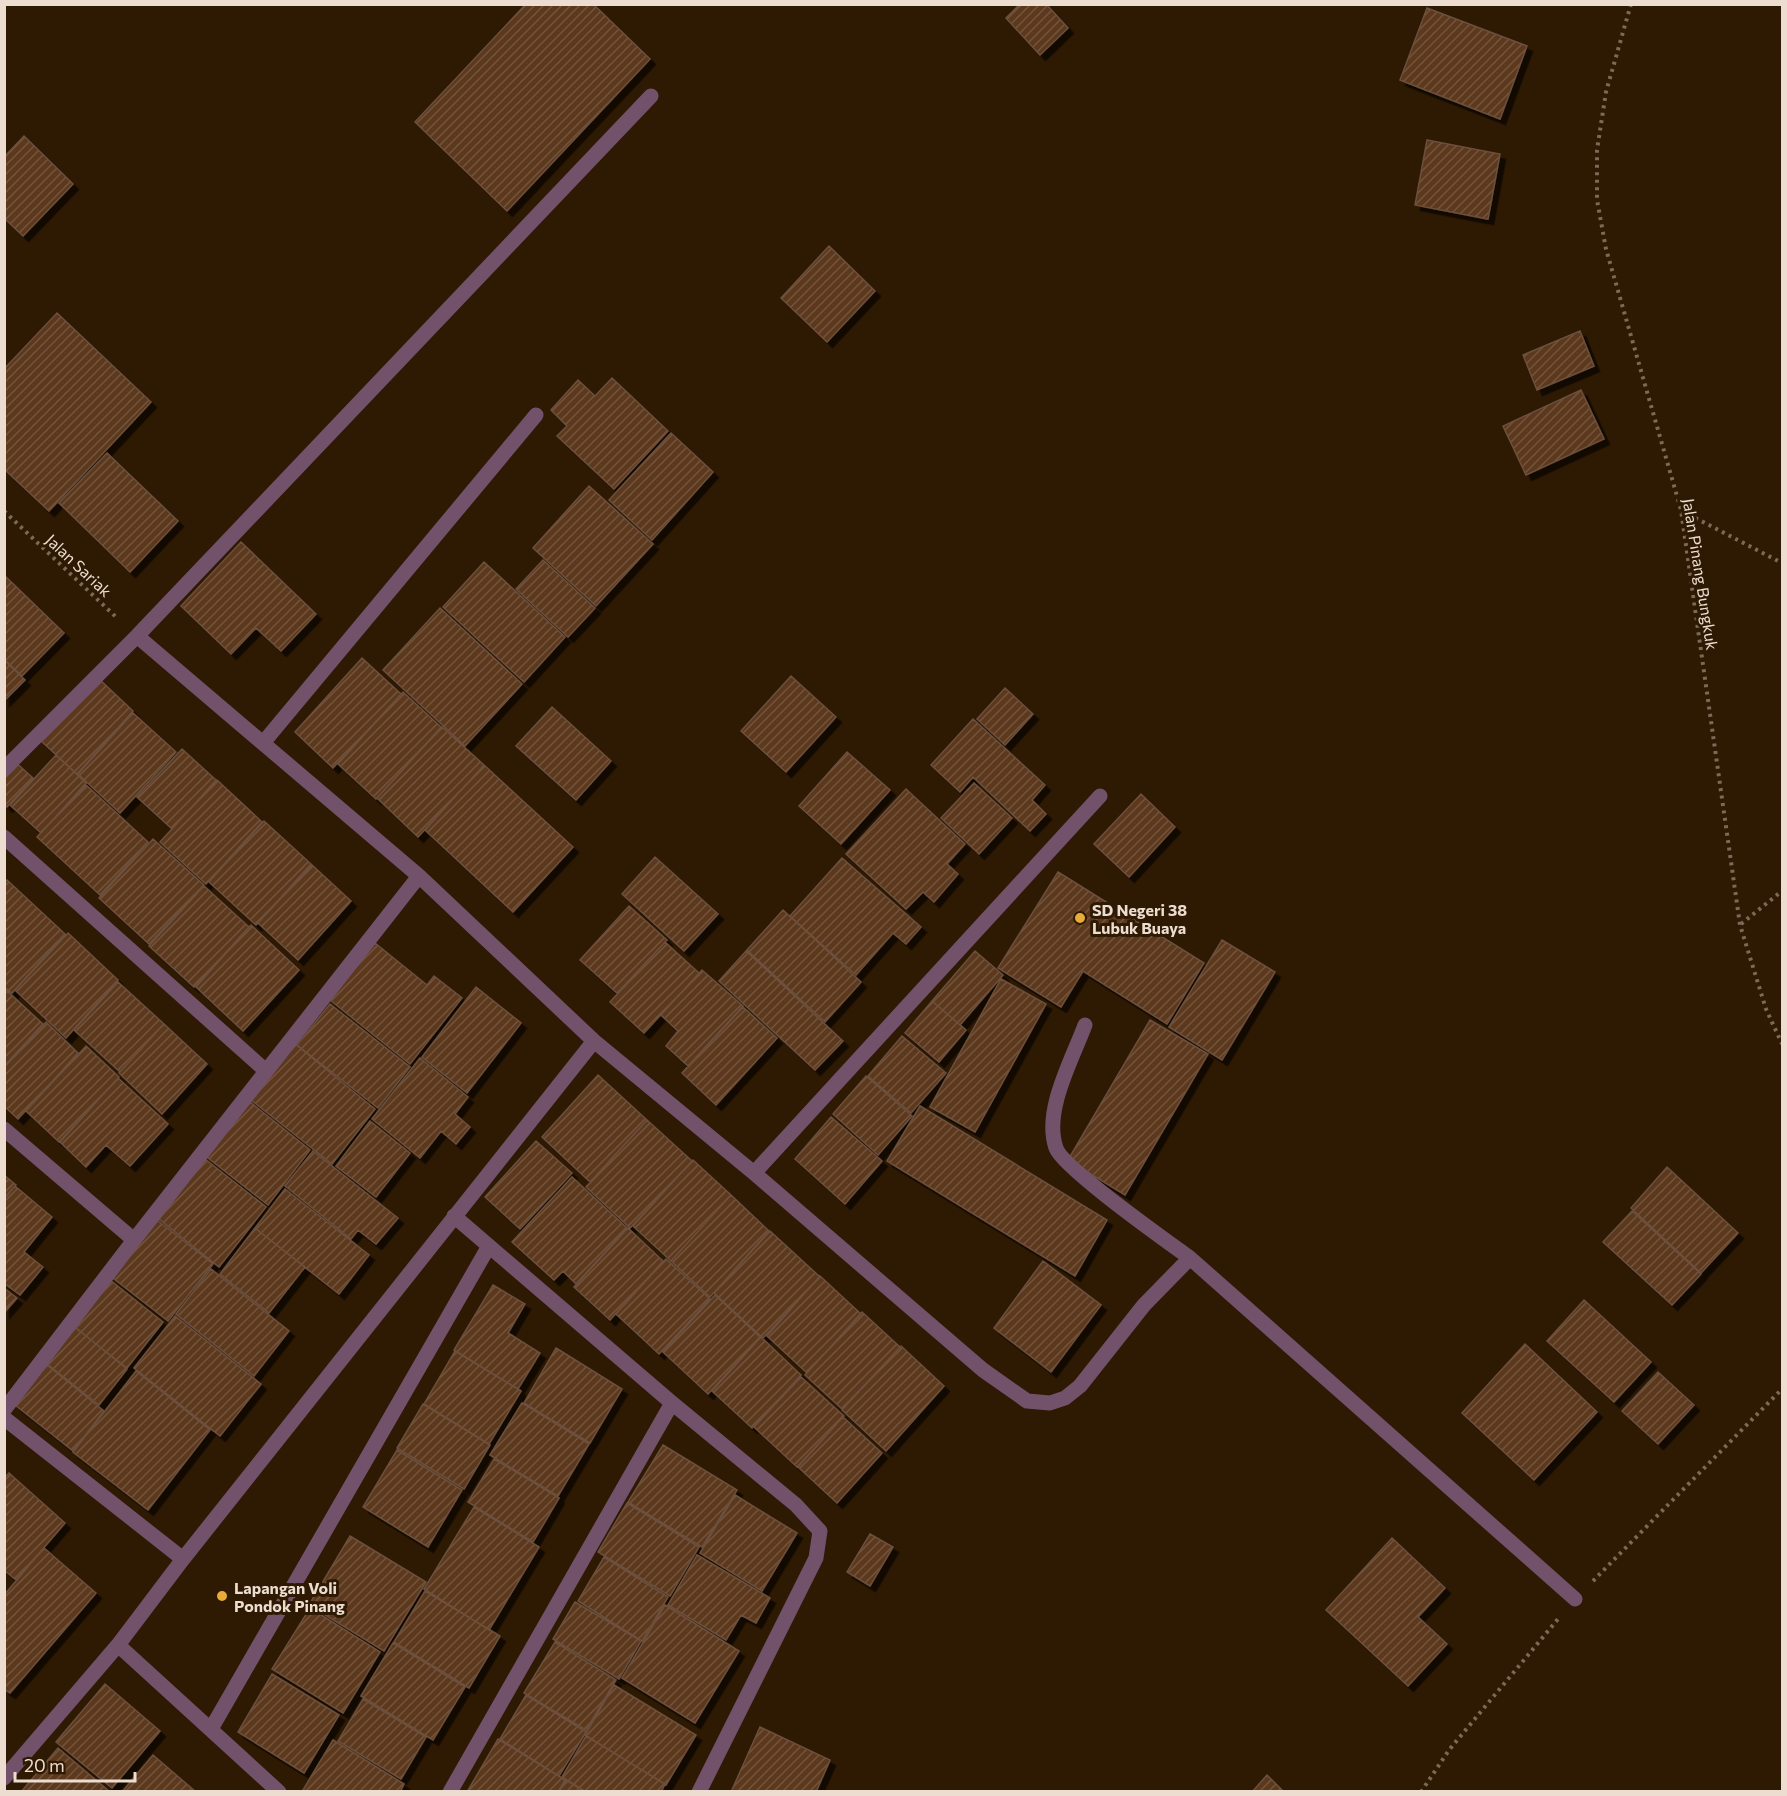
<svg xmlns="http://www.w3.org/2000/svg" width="1787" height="1796" viewBox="0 0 1787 1796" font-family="Commissioner,sans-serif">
<defs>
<pattern id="building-hatch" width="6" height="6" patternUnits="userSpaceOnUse" patternTransform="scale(1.5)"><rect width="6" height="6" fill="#5b371c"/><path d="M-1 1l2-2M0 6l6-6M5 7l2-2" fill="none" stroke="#73543c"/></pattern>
<filter id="shadow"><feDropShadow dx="5.5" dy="5.5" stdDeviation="0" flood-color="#0009"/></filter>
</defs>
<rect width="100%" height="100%" fill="#2e1903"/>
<path fill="url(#building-hatch)" stroke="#6c503d" stroke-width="1.5" filter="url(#shadow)" d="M526 4H593L650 59 507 211 415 122Z
M1020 4H1046L1068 28 1040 55 1006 18Z
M1427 8 1527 46 1500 119 1400 80Z
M24 136 73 184 23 236 4 218V157Z
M1427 140 1500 154 1488 219 1415 205Z
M829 246 875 291 827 342 781 298Z
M57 313 151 402 49 511 4 469V369Z
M1580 331 1594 366 1537 390 1523 355Z
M612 378 668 431 614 489 557 436 567 426 551 410 578 380 595 396Z
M1581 390 1604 439 1526 475 1503 426Z
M671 433 713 472 652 540 609 500Z
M107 453 178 521 130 572 59 503Z
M589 486 653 544 596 606 533 548Z
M241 542 316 614 281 651 256 628 231 654 181 606Z
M543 560 595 608 568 637 516 589Z
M484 562 565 637 524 682 443 607Z
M4 575 64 633 22 676 4 659Z
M440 608 522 684 465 746 383 670Z
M362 658 401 694 333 768 295 732Z
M4 660 25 680 4 701Z
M791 676 836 717 786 772 741 731Z
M98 678 133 711 77 774 40 740Z
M1005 688 1033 714 1005 745 977 719Z
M403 692 441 727 376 799 338 764Z
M552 707 611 761 576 800 516 746Z
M133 713 176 752 120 813 78 774Z
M973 719 1045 785 1032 800 1046 814 1030 831 973 777 960 792 931 765Z
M442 727 484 765 418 837 377 798Z
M182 749 216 780 172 829 137 797Z
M847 752 890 790 841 844 799 806Z
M56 755 86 783 41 833 10 805Z
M13 760 33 778 7 807 4 804V769Z
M484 765 573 847 513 912 425 830Z
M217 780 262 822 206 884 160 842Z
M974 783 1012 818 979 854 941 818Z
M86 785 148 842 100 895 37 837Z
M906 789 965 844 947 864 958 874 934 902 923 892 906 909 846 854Z
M1141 794 1175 827 1129 877 1094 844Z
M264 821 311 864 256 925 209 882Z
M153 839 204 885 149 944 99 898Z
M655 857 718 914 684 951 622 894Z
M842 858 921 927 906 944 893 933 856 975 790 916Z
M312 865 351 901 298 960 258 923Z
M1058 872 1204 963 1167 1024 1083 971 1061 1007 998 968Z
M7 880 65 934 12 993 4 987V883Z
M204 886 249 927 194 987 149 946Z
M629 906 667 940 617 993 580 960Z
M783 910 861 982 825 1022 747 950Z
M251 925 299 970 243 1031 196 987Z
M68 933 118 980 66 1038 15 990Z
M1222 940 1275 972 1222 1060 1169 1027Z
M665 942 699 973 644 1033 610 1002Z
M375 943 427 985 434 976 462 998 410 1064 330 1000Z
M746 951 843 1041 815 1070 719 981Z
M975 951 1003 975 960 1025 932 1001Z
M702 970 743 1006 688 1066 666 1046 678 1031 661 1015Z
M1001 979 1046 1004 975 1132 930 1107Z
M118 982 164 1024 120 1072 74 1030Z
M476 987 521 1023 467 1093 422 1057Z
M5 989 43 1024 4 1066V990Z
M932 1001 966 1030 939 1062 905 1033Z
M330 1004 410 1067 378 1108 297 1045Z
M743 1007 777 1038 716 1105 682 1073Z
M1150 1020 1208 1054 1125 1195 1068 1160Z
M46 1022 78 1053 18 1119 4 1106V1067Z
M164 1024 207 1064 162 1114 119 1073Z
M902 1036 946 1073 911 1113 868 1076Z
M295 1044 375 1109 332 1164 251 1100Z
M86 1046 119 1077 59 1142 26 1111Z
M420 1058 468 1097 455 1114 470 1127 456 1144 441 1131 420 1158 372 1119Z
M598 1075 647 1120 590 1182 542 1137Z
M866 1076 912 1116 878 1155 833 1114Z
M118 1078 168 1124 130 1166 106 1145 86 1167 60 1142Z
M250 1102 310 1150 268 1205 207 1157Z
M920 1106 1107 1220 1075 1276 887 1161Z
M831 1117 882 1161 845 1204 795 1159Z
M647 1120 692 1161 630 1228 586 1187Z
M370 1121 410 1153 376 1197 336 1166Z
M536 1141 572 1173 520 1229 485 1197Z
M313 1151 398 1218 376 1244 358 1230 351 1239 285 1186Z
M205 1159 266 1207 219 1267 159 1219Z
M693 1160 731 1195 671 1261 633 1226Z
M1667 1167 1738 1233 1701 1273 1631 1208Z
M4 1175 16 1185 4 1198Z
M572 1177 627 1228 576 1284 563 1271 554 1280 512 1242Z
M15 1186 52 1217 24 1252 43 1267 20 1295 4 1283V1199Z
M285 1189 369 1255 339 1294 255 1228Z
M731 1195 769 1231 710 1297 671 1261Z
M1632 1211 1701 1274 1672 1305 1603 1242Z
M157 1220 213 1264 168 1321 113 1278Z
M255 1228 305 1267 269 1313 220 1274Z
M628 1228 663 1261 610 1320 574 1287Z
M770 1231 820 1277 763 1338 714 1293Z
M666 1259 710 1299 659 1354 616 1314Z
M1043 1261 1101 1305 1051 1372 994 1328Z
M211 1269 289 1331 254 1376 176 1314Z
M820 1276 861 1314 807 1373 767 1336Z
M110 1280 163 1322 127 1368 73 1326Z
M493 1285 525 1304 508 1333 540 1353 518 1389 454 1350Z
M4 1288 17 1298 4 1313Z
M715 1295 760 1337 708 1394 663 1352Z
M1584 1300 1651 1362 1614 1402 1547 1341Z
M862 1312 900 1347 842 1409 805 1375Z
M175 1316 261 1384 220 1436 134 1368Z
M75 1327 127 1369 99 1405 46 1363Z
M761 1337 801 1375 752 1428 712 1391Z
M1525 1344 1597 1412 1534 1480 1462 1413Z
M901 1346 944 1386 886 1451 842 1410Z
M556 1348 622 1389 590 1443 524 1403Z
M455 1351 521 1391 489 1444 424 1404Z
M47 1365 104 1411 73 1451 15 1405Z
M136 1371 210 1430 148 1510 73 1452Z
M1658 1372 1694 1405 1658 1444 1622 1411Z
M801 1377 844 1416 797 1467 754 1427Z
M522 1403 589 1444 558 1496 490 1455Z
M423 1404 490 1445 464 1489 397 1448Z
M843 1417 882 1453 837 1503 798 1467Z
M663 1445 737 1490 702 1547 628 1502Z
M397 1450 462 1490 428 1547 363 1507Z
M494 1459 559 1498 533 1542 468 1502Z
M9 1473 65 1523 16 1580 4 1570V1478Z
M735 1495 797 1533 762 1591 700 1553Z
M627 1503 699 1547 670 1596 598 1552Z
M474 1507 539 1547 489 1630 424 1589Z
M870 1534 893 1547 870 1586 847 1572Z
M350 1536 426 1582 384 1651 309 1605Z
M1392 1538 1445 1588 1418 1617 1447 1644 1408 1686 1326 1610Z
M44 1548 96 1593 10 1693 4 1689V1595Z
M697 1555 770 1598 756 1623 741 1615 726 1640 668 1605Z
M604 1557 668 1597 642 1641 578 1601Z
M425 1591 500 1636 469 1688 394 1642Z
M575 1602 641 1641 619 1679 553 1639Z
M665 1605 739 1651 695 1723 622 1678Z
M310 1608 380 1652 343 1713 272 1669Z
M555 1642 616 1680 586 1730 524 1693Z
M393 1643 465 1687 433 1740 361 1696Z
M272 1674 339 1715 304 1773 238 1732Z
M105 1684 160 1731 112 1788 56 1742Z
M614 1685 696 1735 666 1785 585 1735Z
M526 1695 586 1732 559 1776 500 1739Z
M363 1699 426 1737 401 1779 338 1741Z
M760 1727 830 1760 816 1792H731Z
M586 1736 665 1784 661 1792H586L562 1777Z
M498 1739 565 1780 558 1792H467Z
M333 1740 404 1784 400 1792H306L303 1790Z
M58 1748 110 1792H21Z
M153 1755 196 1792H122Z
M1267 1775 1284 1792H1252Z
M566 1780 585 1792H559Z"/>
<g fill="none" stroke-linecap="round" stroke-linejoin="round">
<path stroke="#7c6957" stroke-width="4" stroke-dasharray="3 4.5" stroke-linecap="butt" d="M1631 4 1606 92 1597 150V200L1606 249 1681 510 1740 925 1766 1009 1782 1044
M4 511 116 617
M1682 511 1782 563
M1741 924 1782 891
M1593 1581 1782 1389
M1421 1792 1449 1750 1558 1619"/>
<path stroke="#72526b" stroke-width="15" d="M137 636 419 876 594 1041 754 1173 983 1370 1027 1401 1050 1403 1065 1398 1080 1386 1144 1305 1190 1258 1575 1599
M263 743 536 415
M4 769 137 636 651 96
M4 837 266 1071
M1085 1025C1072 1060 1043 1111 1056 1148 1062 1167 1168 1242 1190 1258
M4 1129 134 1240
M754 1173 1100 796
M454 1216 672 1403 796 1505 820 1531 816 1558 699 1792
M4 1410 134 1240 419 876
M4 1418 183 1559
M118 1645 279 1792
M211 1729 489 1246
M4 1778 118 1645 183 1559 594 1041
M450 1792 672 1403"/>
</g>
<g fill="#e9ab38" stroke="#2e1903" stroke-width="2">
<circle cx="1080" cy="918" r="6"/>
<circle cx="222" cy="1596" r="6"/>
</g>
<g text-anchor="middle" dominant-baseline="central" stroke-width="6" stroke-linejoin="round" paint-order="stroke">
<g font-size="16" fill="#ecddd0" stroke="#2e1903">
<text transform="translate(79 565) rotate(43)">Jalan Sariak</text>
<text transform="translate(1701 574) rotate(81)">Jalan Pinang Bungkuk</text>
</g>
<g font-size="16" font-weight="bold" fill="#ecddd0" stroke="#2e1903" text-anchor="start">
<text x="1092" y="909">SD Negeri 38<tspan x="1092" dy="18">Lubuk Buaya</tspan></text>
<text x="234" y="1587">Lapangan Voli<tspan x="234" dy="18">Pondok Pinang</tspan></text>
</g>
</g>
<rect width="1787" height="1796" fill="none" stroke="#ecddd0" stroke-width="12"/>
<path d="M15 1772v9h120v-9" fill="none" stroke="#ecddd0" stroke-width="3"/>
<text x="24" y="1772" font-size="18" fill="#ecddd0" stroke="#2e1903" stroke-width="4.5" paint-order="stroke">20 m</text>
</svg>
